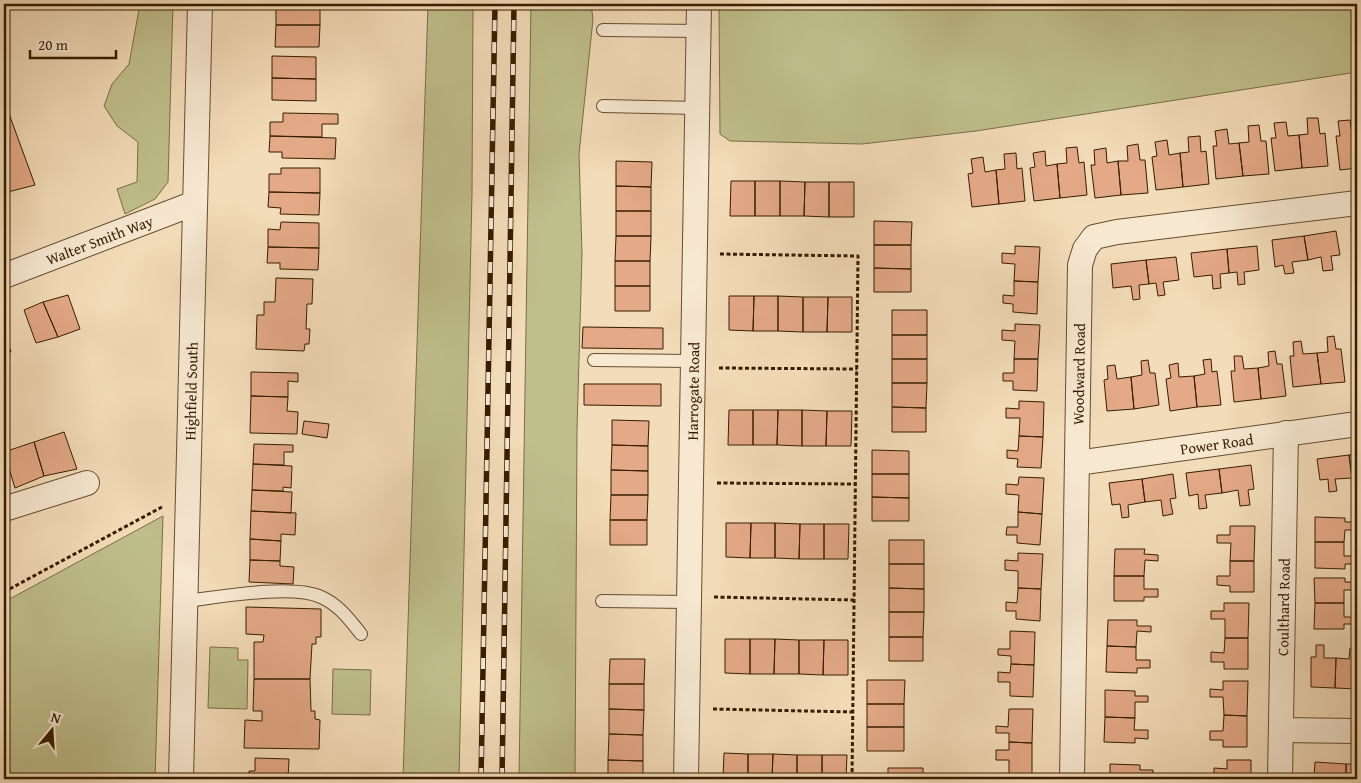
<svg xmlns="http://www.w3.org/2000/svg" width="1361" height="783" viewBox="0 0 1361 783" font-family="'Gentium Book Plus',serif">
<rect width="100%" height="100%" fill="#f3dcb9"/>
<filter id="stains"><feTurbulence type="fractalNoise" baseFrequency=".004" numOctaves="4"/><feColorMatrix values="0 0 0 0 .2 0 0 0 0 .09 0 0 0 0 .02 0 0 0 .5 -.17"/></filter>
<radialGradient id="worn" r=".72"><stop offset=".6" stop-color="#630" stop-opacity="0"/><stop offset="1" stop-color="#630" stop-opacity=".3"/></radialGradient>
<path fill="#bfbf8c" stroke="#7a6e46" d="M140 4H173L168 182 155 199 125 214 117 189 137 182 138 142 117 126 104 106 112 84 129 64Z
M428 4H473L472 193 459 779H403Z
M531 4H591L593 19 579 154 582 254 577 429 575 779H519Z
M719 4H1357V72L976 131 862 144 730 141 720 134Z
M163 516 155 779H4V602Z
M210 647 238 648V660H248L247 709 208 708Z
M333 669 371 670 370 715 332 714Z"/>
<path fill="#e4a987" stroke="#361d00" d="M276 4H320V25H276Z
M276 25H320L319 47H275Z
M272 56 316 57V79L272 78Z
M272 78 316 79V101L272 100Z
M4 100 35 185 4 193Z
M283 113 338 114V124H322V137L270 136V122H283Z
M1307 118H1318L1320 134 1325 133 1328 166 1302 168 1299 135 1308 134Z
M1350 120 1352 134H1357V168L1340 170 1336 136H1340L1338 121Z
M1286 122 1288 136 1299 135 1302 168 1275 171 1271 138H1276L1274 123Z
M1259 125 1261 141H1266L1269 174 1243 176 1239 143 1249 142 1248 126Z
M1227 129 1229 144 1239 143 1243 176 1216 179 1213 146H1217L1215 131Z
M270 136 336 138 335 159 282 158V152H269Z
M1200 136 1201 152 1206 151 1209 184 1183 187 1180 153 1189 152 1188 137Z
M1167 140 1169 155 1180 153 1183 187 1156 190 1152 157 1157 156 1155 142Z
M1138 144 1140 160H1145L1148 193 1121 195 1118 161H1128L1127 146Z
M1077 147 1079 163 1084 162 1087 195 1060 198 1057 164 1067 163 1066 148Z
M1106 148 1107 163 1118 161 1121 195 1095 198 1091 165H1095L1094 150Z
M1045 151 1046 166 1057 164 1060 198 1034 201 1030 168 1035 167 1033 153Z
M1016 153 1017 169 1022 168 1025 201 999 204 996 170 1005 169 1004 154Z
M983 157 985 172 996 170 999 204 972 207 968 174 973 173 971 159Z
M616 161 652 162 651 187 616 186Z
M281 168H320V193L269 192V174H281Z
M731 181H755V216H730Z
M755 181H780V216H755Z
M780 181 805 182 804 216H780Z
M805 182H829V217L804 216Z
M829 182H854V217H829Z
M616 186 651 187V211H616Z
M269 192 320 193 319 215 280 214 281 208 268 207Z
M616 211H651V236H616Z
M874 221 912 222 911 245H874Z
M281 222 319 223V248L268 247V229L280 230Z
M1357 228V255H1355L1351 229Z
M1336 231 1340 255 1331 256 1333 270 1323 271 1321 257 1308 260 1304 236Z
M616 236H651L650 261H615Z
M1304 236 1308 260 1292 262 1294 273 1285 274 1283 265 1275 267 1272 240Z
M874 245H911V269L874 268Z
M1015 246 1040 247 1038 282 1014 281 1015 264 1002 263V253L1015 254Z
M1257 246 1259 270 1244 272 1245 284 1238 285 1237 272 1229 273 1227 249Z
M268 247 319 248 318 270 280 269V263H267Z
M1227 249 1229 273 1220 274 1221 288 1213 289 1212 275 1194 277 1191 253Z
M1176 257 1179 280 1163 282 1165 295 1158 296 1156 283 1149 284 1146 260Z
M1146 260 1149 284 1139 285 1140 299 1133 300 1131 286 1113 288 1111 264Z
M615 261H650V286H615Z
M874 268 911 269V292H874Z
M276 278 313 279 312 304H307L306 329H310L309 344H305L304 351 256 349 257 315H264V302H275Z
M1014 281 1038 282 1037 314 1013 312V304L1003 303V295L1014 296Z
M615 286H650V311H615Z
M68 295 80 329 58 337 43 302Z
M729 296H754L753 331 729 330Z
M754 296H778V331H753Z
M778 296 803 297V332L778 331Z
M803 297H828L827 332H803Z
M828 297H852V332H827Z
M43 302 58 337 36 343 24 310Z
M892 310H927V335H892Z
M1015 324 1040 325 1038 359H1014L1015 341 1002 340V330L1015 331Z
M583 327 663 328V349L582 348Z
M4 331 11 352 4 354Z
M892 335H927V359H892Z
M1355 335H1357L1356 380 1353 349 1357 348Z
M1334 336 1336 349H1341L1345 382 1321 384 1317 353 1328 352 1327 337Z
M1301 341 1303 354 1317 353 1321 384 1293 387 1290 356H1294L1293 342Z
M1275 351 1277 364H1282L1286 396 1261 399 1258 368 1269 366 1268 352Z
M1234 356H1242L1244 369 1258 368 1261 399 1234 402 1231 371H1235Z
M892 359H927V383H892Z
M1014 359H1038L1037 391 1013 390V381H1003V373H1014Z
M1211 359 1212 372 1217 371 1221 405 1197 407 1194 376 1205 374 1203 360Z
M1148 360 1150 373H1155L1159 405 1134 409 1131 377 1142 375 1141 361Z
M1178 363 1179 377 1194 376 1197 407 1170 411 1166 379 1171 378 1169 365Z
M1115 365 1117 379 1131 377 1134 409 1107 411 1104 380 1108 379 1107 366Z
M251 372 298 373V382L288 381V397L251 396Z
M892 383H927L926 408 892 407Z
M584 384H661V406L584 405Z
M251 396 288 397 287 411 298 412 297 434 250 433Z
M1019 401 1044 402 1043 437 1019 436 1020 418H1006V408L1019 409Z
M892 407 926 408V432H892Z
M729 410H753V445H728Z
M753 410H778L777 445H753Z
M778 410H802V446L777 445Z
M802 410 827 411 826 446H802Z
M827 411H852L851 446H826Z
M612 420 649 421 648 446 612 445Z
M304 421 329 424 327 438 302 434Z
M64 432 77 469 44 476 34 442Z
M1019 436 1043 437 1041 468 1017 467 1018 459 1007 458V450L1018 451Z
M34 442 44 476 15 488 4 452Z
M254 444 293 445V452H284V465L253 464Z
M612 445 648 446V471L611 470Z
M872 450 909 451V474H872Z
M1357 454V477L1352 478 1349 455Z
M1349 455 1352 478 1335 479 1337 491 1329 492 1328 479 1320 480 1317 459Z
M253 464 292 466 291 488 283 487V491L252 490Z
M1251 465 1254 489 1248 490 1250 505 1240 506 1238 490 1222 493 1219 469Z
M1219 469 1222 493 1205 495 1207 508 1199 509 1198 494 1189 496 1186 473Z
M611 470 648 471V495H611Z
M872 474H909V498L872 497Z
M1173 474 1176 498 1170 499 1173 514 1163 516 1161 500 1145 502 1142 479Z
M1019 477 1044 478 1042 514 1018 512 1019 495 1006 494V484L1018 485Z
M1142 479 1145 502 1128 505 1129 517 1122 518 1120 504 1112 505 1109 483Z
M252 490 292 492 291 513 251 511Z
M611 495H648L647 520H610Z
M872 497 909 498V521H872Z
M251 511 296 513 295 535 281 534V541L250 539Z
M1018 512 1042 514 1040 545 1017 543V535H1006L1007 527H1018Z
M1315 517 1345 518V522H1357V530H1345L1344 542H1315Z
M610 520H647V545H610Z
M726 523H751L750 558 726 557Z
M751 523H775V558H750Z
M775 523 800 524 799 559 775 558Z
M800 524H824V559H799Z
M824 524H849L848 559H824Z
M1230 526H1255L1254 561H1230L1231 543H1217V535H1230Z
M250 539 281 541 280 561 250 560Z
M889 540H924V564H889Z
M1315 542H1344V556H1356V564H1345V569L1315 568Z
M1115 549H1145L1144 554 1158 555V561L1145 560 1144 576H1114Z
M1018 553 1043 554 1041 589 1018 588V571L1005 570V560L1018 561Z
M250 560 280 561V566L294 567 293 584 249 582Z
M1230 561H1254V592H1230V586L1217 585V576H1230Z
M889 564H924V589L889 588Z
M1114 576H1144V589H1158V597H1144V601H1114Z
M1314 578H1345V582H1357V590H1344V603H1315Z
M889 588 924 589V612H889Z
M1018 588 1041 589 1040 621 1016 619V611H1006V602L1017 603Z
M1224 603H1249L1248 638H1225V619H1211V611H1224Z
M1315 603H1344V617H1355V624H1344V629H1314Z
M246 607 321 609V637H316V644H312L310 679H254V642H263L264 635 246 634Z
M889 612H924L923 637H889Z
M1108 620H1137V626H1151V632L1137 631 1136 647 1107 646Z
M1010 631 1035 632 1034 665 1011 664V656L998 655V649H1010Z
M889 637H923V661H889Z
M1225 638H1248V669H1224V662H1211V652L1224 653Z
M725 639H750V674L725 673Z
M750 639H775L774 674H750Z
M775 639 799 640V674H774Z
M799 640H824L823 675 799 674Z
M824 640H848V675H823Z
M1316 645H1324V658H1336L1335 688 1311 687V657H1316Z
M1107 646 1136 647V660H1150V668H1137V673L1106 672Z
M1350 648H1357V689L1335 688 1336 658 1349 659Z
M610 659H645L644 684H609Z
M1011 664 1034 665 1033 697 1010 696V682H998V672L1010 673Z
M254 679H310L311 711H315V719L320 720 319 749 244 748 245 720 262 721V711H253Z
M867 680H905L904 704H867Z
M1223 681H1248L1247 716 1224 715 1223 697H1210V689L1223 690Z
M609 684H644V710L609 709Z
M1105 690 1135 691V696H1148V702H1135V718L1105 717Z
M867 704H904V727H867Z
M609 709 644 710 643 735 609 734Z
M1009 709H1033L1032 743 1009 742V733H996V726L1008 727Z
M1224 715 1247 716V747H1223V740H1210V731H1223Z
M1105 717 1135 718 1134 730H1148V739L1135 738V743L1104 742Z
M867 727H904V751H867Z
M609 734 643 735V761L608 760Z
M1009 742 1032 743V775L1009 774V760H996V750H1009Z
M724 753 748 754V779H723Z
M748 754H773L772 779H748Z
M773 754 797 755V779H772Z
M797 755H822V779H797Z
M822 755H847L846 779H822Z
M255 758 289 759 288 779H249V771H255Z
M608 760 643 761V779H608Z
M1227 760H1251V779H1227V776H1214V768L1227 769Z
M1315 762 1346 764V779H1314Z
M1110 764 1140 765V770H1153V776H1140V779H1110Z
M1346 764H1357V779H1346Z
M888 768H923V779H888Z"/>
<g fill="none" stroke-linecap="round" stroke-linejoin="round">
<defs>
<path id="lane" d="M603 30 699 31
M603 106 697 108
M594 360 693 361
M186 601C219 597 292 584 321 597 339 605 349 619 361 634
M602 601 690 602"/>
<g id="street">
<path id="s1" d="M4 276 195 203"/>
<path id="s2" d="M1077 463 1357 424"/>
<path d="M4 509 87 483"/>
<path d="M1281 730 1357 731"/>
<path id="s3" d="M181 779 200 4"/>
<path id="s4" d="M686 779 699 4"/>
<path id="s5" d="M1072 779 1080 265 1085 249 1094 237 1117 232 1357 203"/>
<path id="s6" d="M1280 779 1286 433"/>
</g>
</defs>
<use href="#lane" stroke="#654d2e" stroke-width="14"/>
<use href="#street" stroke="#654d2e" stroke-width="26"/>
<path stroke="#361d00" stroke-width="3" stroke-dasharray="4 2.5" stroke-linecap="butt" d="M720 254 858 256 852 779
M719 368 857 369
M717 483 855 484
M4 592 162 507
M714 597 854 600
M713 709 853 712"/>
<use href="#lane" stroke="#f7e8d2" stroke-width="12"/>
<use href="#street" stroke="#f7e8d2" stroke-width="24"/>
<defs>
<path id="rail" d="M481 779 495 4
M502 779 514 4"/>
</defs>
<use href="#rail" stroke="#361d00" stroke-width="5.5"/>
<use href="#rail" stroke="#f7e8d2" stroke-width="4" stroke-dasharray="11" stroke-linecap="butt"/>
</g>
<g text-anchor="middle" dominant-baseline="central" stroke-width="4" stroke-linejoin="round" paint-order="stroke">
<g font-size="15" fill="#361d00" stroke="#f7e8d2">
<text stroke="none"><textPath href="#s1" startOffset="102">Walter Smith Way</textPath></text>
<text stroke="none"><textPath href="#s5" startOffset="405">Woodward Road</textPath></text>
<text stroke="none"><textPath href="#s4" startOffset="388">Harrogate Road</textPath></text>
<text stroke="none"><textPath href="#s3" startOffset="388">Highfield South</textPath></text>
<text stroke="none"><textPath href="#s2" startOffset="141">Power Road</textPath></text>
<text stroke="none"><textPath href="#s6" startOffset="172">Coulthard Road</textPath></text>
</g>
</g>
<rect width="1361" height="783" fill="none" stroke="#f3dcb9" stroke-width="20"/>
<rect x="5" y="5" width="1351" height="773" fill="none" stroke="#361d00" stroke-width="2.5"/>
<rect x="10" y="10" width="1341" height="763" fill="none" stroke="#361d00"/>
<g transform="translate(52 730) rotate(18)" stroke="#f7e8d2" stroke-width="4" paint-order="stroke">
<path d="M0-4L9 19L0 12L-9 19Z" fill="#361d00"/>
<text y="-8" font-size="14" font-weight="bold" text-anchor="middle" fill="#361d00">N</text>
</g>
<path d="M30 50v8h86v-8" fill="none" stroke="#361d00" stroke-width="2.5"/>
<text x="38" y="50" font-size="15" fill="#361d00" stroke="#f7e8d2" stroke-width="4" paint-order="stroke">20 m</text>
<rect width="100%" height="100%" filter="url(#stains)"/>
<rect width="100%" height="100%" fill="url(#worn)"/>
</svg>
